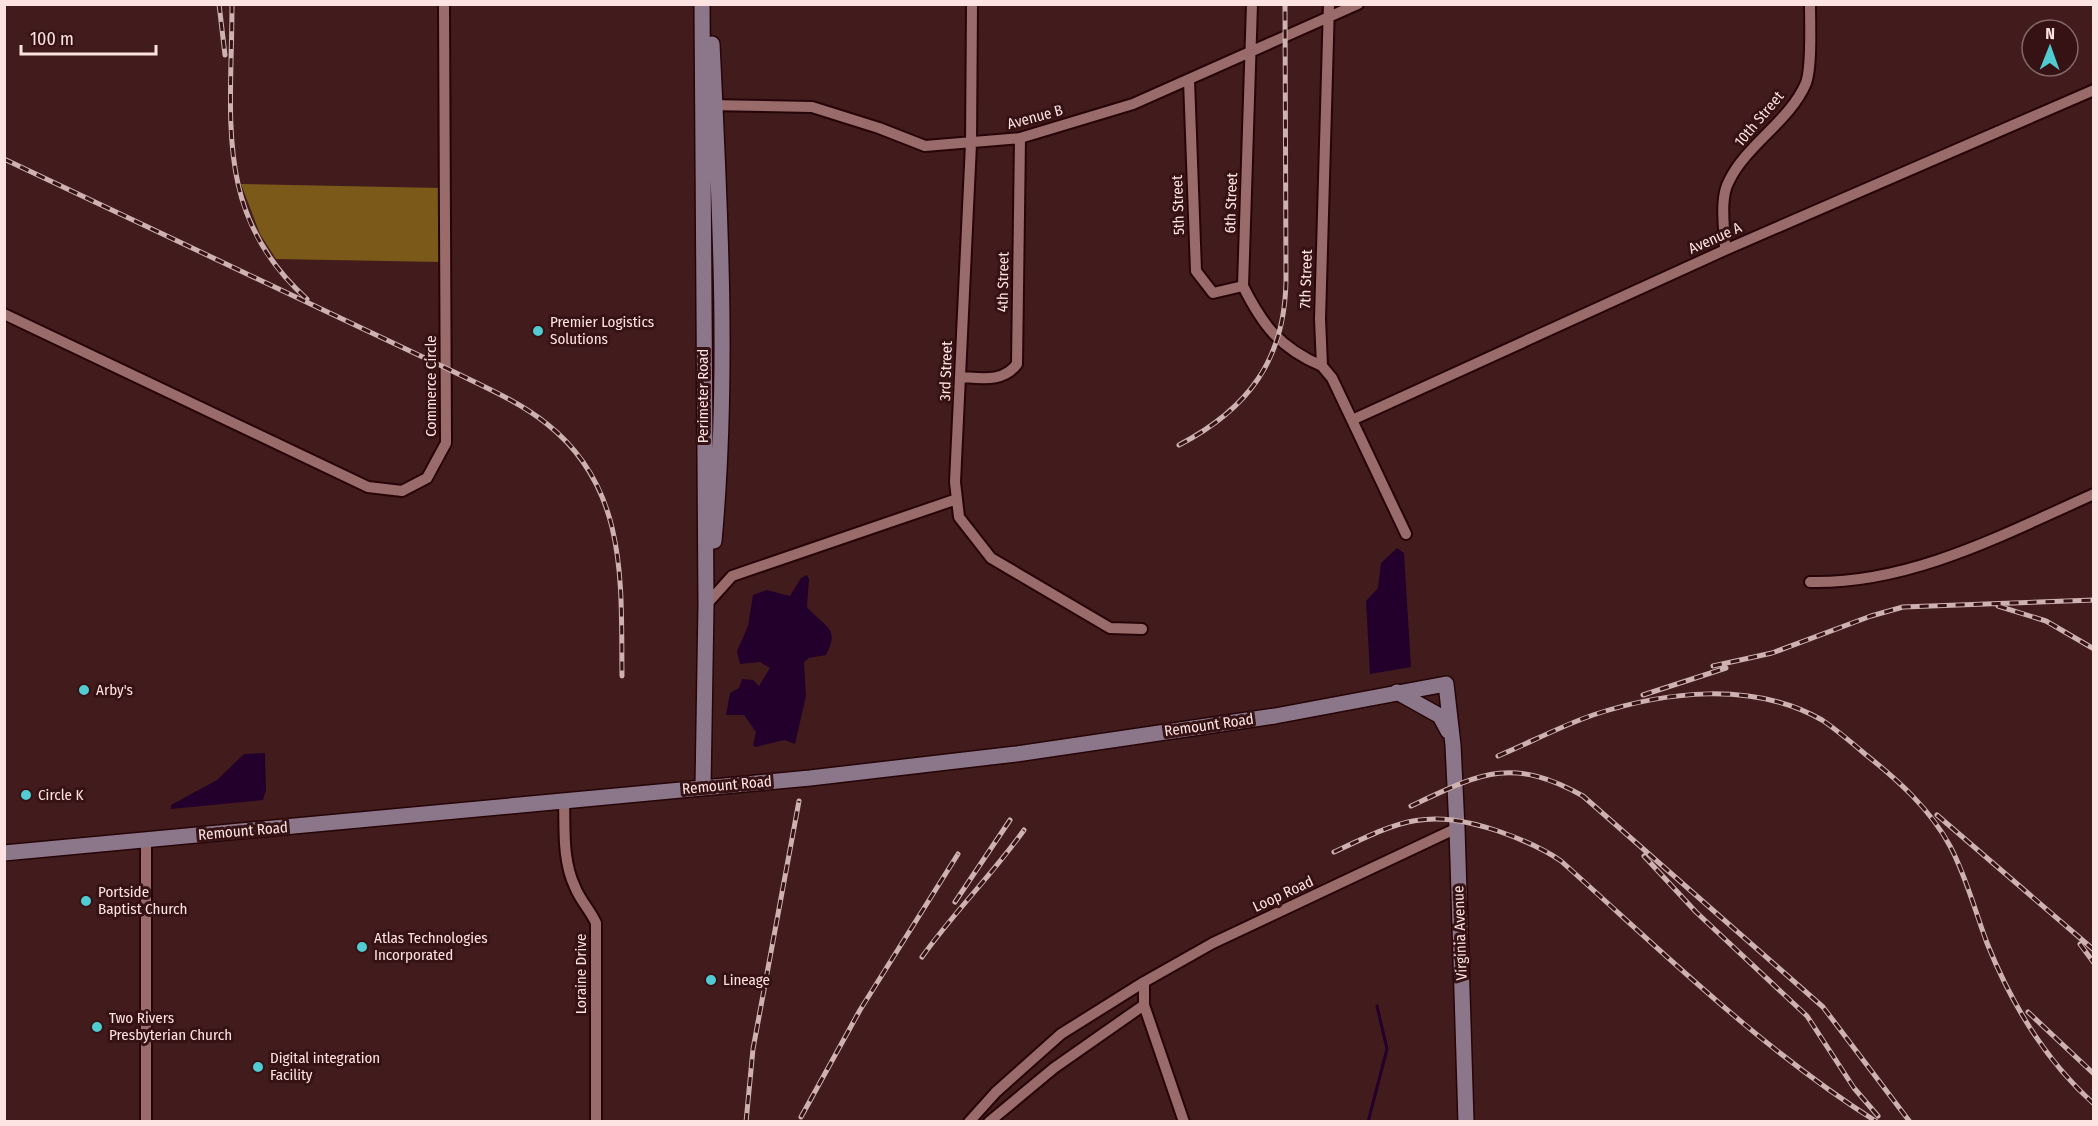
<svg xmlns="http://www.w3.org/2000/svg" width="2098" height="1126" viewBox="0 0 2098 1126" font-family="'Fira Sans Condensed',sans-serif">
<rect width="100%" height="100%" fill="#421c1d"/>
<path fill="#7b5919" d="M241 184 440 188 441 262 276 259 260 234Z"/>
<path fill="#22002b" d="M1397 548 1404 553 1411 667 1370 674 1366 601 1378 588 1381 563Z
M807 575 809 579 807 607C824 627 841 627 826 655L809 658 804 662 806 696 795 744 785 740 755 747 753 745 756 732 744 715H726L730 693 739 688 742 679 753 680 759 686 770 668 760 662 740 664 737 651 748 626 753 595 767 590 790 596 801 578Z
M265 753 266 790 263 800 171 809V805L217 780 244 754Z"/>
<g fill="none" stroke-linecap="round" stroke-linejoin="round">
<path stroke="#22002b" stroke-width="3" d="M1368 1122 1387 1049 1377 1006"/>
<defs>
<path id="street" d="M972 4 971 144 955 482 959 517 991 558 1110 628 1142 629
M1252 4 1243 286C1263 326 1280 348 1322 366
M1329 4 1320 319 1322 366 1332 378 1406 534
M1189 80 1196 271 1213 293 1243 286
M709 105 812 107 879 128 925 146 1020 138 1133 104 1358 4
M1725 250C1725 229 1719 199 1729 181 1747 144 1790 121 1806 83 1812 67 1810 23 1810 4
M4 314 368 487 402 491 427 478 446 443 444 4
M960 377C981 378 1003 383 1017 364L1020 138
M1352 420 1725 250 2094 90
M1810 582C1911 584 2004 534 2094 494
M706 605 732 576 957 499
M564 799C565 828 562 860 575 887 580 900 590 910 596 923V1122
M1144 1005 1184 1122
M146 1122V840
M969 1122 996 1092 1061 1034 1144 982
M989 1122 1054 1068 1144 1005V982L1213 943 1457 828"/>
<path id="secondary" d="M702 4 706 605 703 787
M712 44C720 209 729 377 714 541
M1397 692 1440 716 1448 731
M4 853 810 778 1016 754 1275 716 1446 684 1453 745 1457 828 1466 1122"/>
</defs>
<use href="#street" stroke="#260407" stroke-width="14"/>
<use href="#secondary" stroke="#260407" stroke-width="18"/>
<use href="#street" stroke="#996b6b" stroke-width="10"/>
<use href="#secondary" stroke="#8c778a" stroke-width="15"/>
<defs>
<path id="rail" d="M219 4 225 55
M232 4C232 119 213 215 307 299
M4 159 446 368C480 385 517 400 547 424 628 488 621 582 622 676
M1179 445C1248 409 1285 360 1286 280L1285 4
M1998 606 2046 621 2094 649
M1713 666 1772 653 1871 616 1903 607 2094 600
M1643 695 1726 668
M1498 756C1529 743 1561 726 1593 715 1665 691 1754 681 1822 720 1837 730 1851 742 1865 754 1898 780 1930 809 1950 846 1966 876 1975 911 1987 943 2011 1003 2046 1061 2094 1104
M1411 806C1481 773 1511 756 1583 796L1823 1007 1910 1122
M1937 815 2094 950
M1334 852C1400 821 1425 807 1498 831 1521 839 1541 847 1561 861 1663 952 1761 1049 1877 1122
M1644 856 1696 912 1807 1016 1854 1088 1878 1116
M955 902 1010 820
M2080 944 2094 963
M922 957C954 912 992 875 1024 830
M2028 1012 2094 1074
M801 1117 860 1010 958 854
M746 1122 753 1049 799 801"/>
</defs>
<use href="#rail" stroke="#ceb1b1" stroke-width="5"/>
<use href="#rail" stroke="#371214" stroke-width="3" stroke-dasharray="9" stroke-linecap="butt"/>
</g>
<g fill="#51ccd2" stroke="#371214" stroke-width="2">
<circle cx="538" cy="331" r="6"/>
<circle cx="84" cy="690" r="6"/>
<circle cx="26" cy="795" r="6"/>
<circle cx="86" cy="901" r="6"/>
<circle cx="362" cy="947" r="6"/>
<circle cx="711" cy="980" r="6"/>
<circle cx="97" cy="1027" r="6"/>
<circle cx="258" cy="1067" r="6"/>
</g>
<g text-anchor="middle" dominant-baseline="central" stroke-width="6" stroke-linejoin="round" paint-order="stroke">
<g font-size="15" fill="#fde3e2" stroke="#371214">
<text transform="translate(1035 117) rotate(-15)">Avenue B</text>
<text transform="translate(1759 119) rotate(-50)">10th Street</text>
<text transform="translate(1231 203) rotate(-88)">6th Street</text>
<text transform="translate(1178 205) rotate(-92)">5th Street</text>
<text transform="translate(1715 238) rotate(-24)">Avenue A</text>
<text transform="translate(1306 279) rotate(-88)">7th Street</text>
<text transform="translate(1003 282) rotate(-89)">4th Street</text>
<text transform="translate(946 371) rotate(-88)">3rd Street</text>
<text transform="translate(431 386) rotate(-90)">Commerce Circle</text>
<text transform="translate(703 396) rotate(-90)">Perimeter Road</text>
<text transform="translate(1209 725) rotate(-8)">Remount Road</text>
<text transform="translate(727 785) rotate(-5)">Remount Road</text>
<text transform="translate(243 831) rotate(-5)">Remount Road</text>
<text transform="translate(1283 894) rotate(-25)">Loop Road</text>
<text transform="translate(1460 933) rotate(-92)">Virginia Avenue</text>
<text transform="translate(581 974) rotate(-90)">Loraine Drive</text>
</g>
<g font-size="15" fill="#fde3e2" stroke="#371214" text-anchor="start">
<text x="550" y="322">Premier Logistics<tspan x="550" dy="17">Solutions</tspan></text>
<text x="96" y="690">Arby's</text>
<text x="38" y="795">Circle K</text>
<text x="98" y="892">Portside<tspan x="98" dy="17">Baptist Church</tspan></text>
<text x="374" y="938">Atlas Technologies<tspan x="374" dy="17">Incorporated</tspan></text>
<text x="723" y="980">Lineage</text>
<text x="109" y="1018">Two Rivers<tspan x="109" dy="17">Presbyterian Church</tspan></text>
<text x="270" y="1058">Digital integration<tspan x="270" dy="17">Facility</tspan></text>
</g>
</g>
<rect width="2098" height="1126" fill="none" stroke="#fde3e2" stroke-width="12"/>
<g transform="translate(2050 48) rotate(1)"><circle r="28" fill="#371214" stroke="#866666" stroke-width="1.5"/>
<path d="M0-4.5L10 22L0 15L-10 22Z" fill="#51ccd2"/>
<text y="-9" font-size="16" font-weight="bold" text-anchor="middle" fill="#fde3e2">N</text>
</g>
<path d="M21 45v9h135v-9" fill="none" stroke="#fde3e2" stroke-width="3"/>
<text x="30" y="45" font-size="18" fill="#fde3e2" stroke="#371214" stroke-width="4.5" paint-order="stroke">100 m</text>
</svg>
